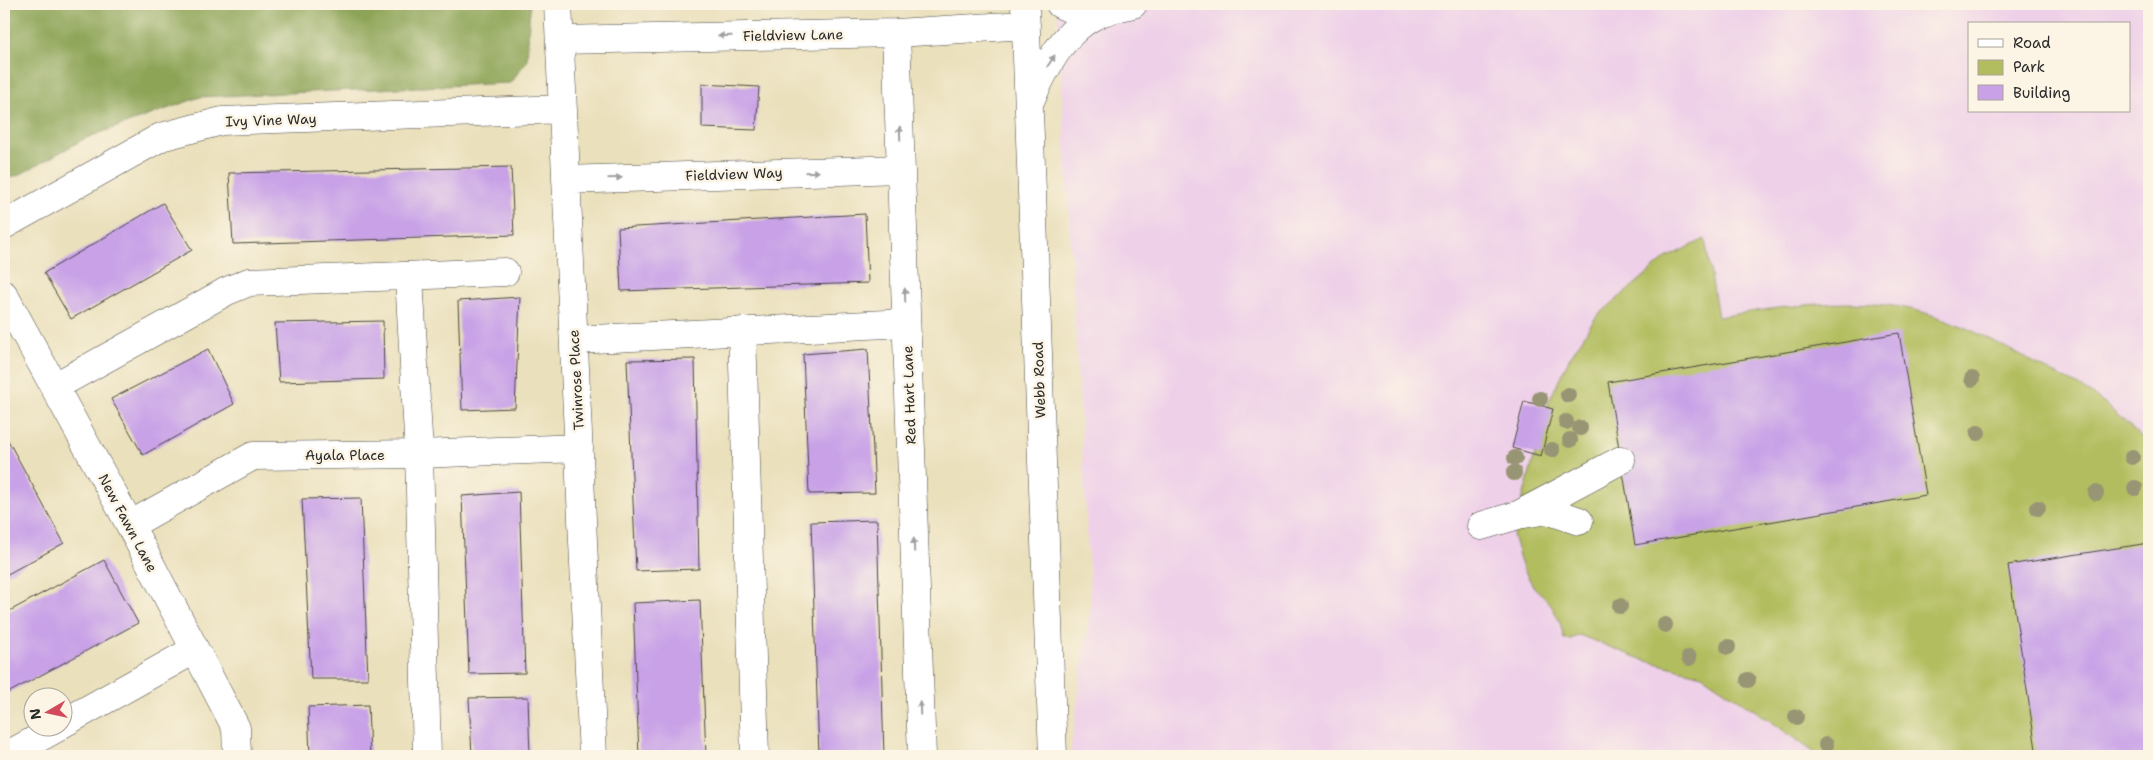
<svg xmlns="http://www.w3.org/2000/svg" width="2153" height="760" viewBox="0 0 2153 760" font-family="'Shantell Sans',sans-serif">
<rect width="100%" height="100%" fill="#fcf5e5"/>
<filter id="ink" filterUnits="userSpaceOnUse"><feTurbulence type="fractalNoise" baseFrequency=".02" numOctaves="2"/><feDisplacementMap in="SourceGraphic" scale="10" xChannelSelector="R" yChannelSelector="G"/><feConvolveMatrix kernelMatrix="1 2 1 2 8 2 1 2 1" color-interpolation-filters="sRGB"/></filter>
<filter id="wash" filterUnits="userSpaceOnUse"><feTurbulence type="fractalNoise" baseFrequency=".0096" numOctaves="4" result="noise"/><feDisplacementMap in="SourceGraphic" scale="20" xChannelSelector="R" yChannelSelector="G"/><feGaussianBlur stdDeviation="1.12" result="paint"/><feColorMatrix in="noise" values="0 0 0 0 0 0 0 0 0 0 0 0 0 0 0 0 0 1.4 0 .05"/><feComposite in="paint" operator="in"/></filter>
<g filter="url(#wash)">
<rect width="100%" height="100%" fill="#eae0bc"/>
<path fill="#eed0e8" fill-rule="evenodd" d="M1057 4H2149V756H1070L1091 605ZM1969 24H2129V111H1969Z"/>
<path fill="#b2bd5f" stroke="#6e7445" d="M1705 239 1718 317C1774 308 1828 299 1885 305 1940 310 1992 340 2040 366 2056 375 2074 382 2090 393 2111 408 2132 427 2149 446V756H1819L1766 718 1702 675 1643 660 1579 635 1571 639H1564L1560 622 1551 605 1533 586 1522 566 1513 535 1549 401 1569 359 1596 317 1666 258Z"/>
<path fill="#8da456" stroke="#5c6840" d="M4 4H530L527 61 510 83 200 97 86 138 19 175 4 179Z"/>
<g id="blocks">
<path fill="#c8a1e7" d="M702 84 759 87 756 130 702 128Z
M511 167 514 235 233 244 229 173Z
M163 203 192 250 71 319 44 273Z
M865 214 868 283 621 291 618 228Z
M520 297 515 408 462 410 458 301Z
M383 321 384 379 279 382 275 323Z
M1899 333 1926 495 1635 545 1608 382Z
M208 349 234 404 143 455 111 399Z
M868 349 875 493 809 494 803 354Z
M695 359 699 569 636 571 627 360Z
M1524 401 1553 409 1541 456 1512 448Z
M4 433 64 543 4 576Z
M519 492 525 673 469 674 462 496Z
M361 498 368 679H311L302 499Z
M877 520 884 756H819L811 522Z
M2149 543V756H2037L2008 565Z
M104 560 138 623 4 695V614Z
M700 600 706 756H639L633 603Z
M528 697 530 756H472L469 698Z
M368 705 370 756H310L308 707Z"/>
</g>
</g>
<g filter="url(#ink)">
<use href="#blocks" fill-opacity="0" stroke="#484641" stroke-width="1"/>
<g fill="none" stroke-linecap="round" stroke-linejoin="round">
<defs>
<path id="minor" d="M558 4 593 756
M1025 4 1053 756
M1060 4 1075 11 1096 15
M896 33 922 756
M560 40 896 33 1026 25
M1030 101C1044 70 1063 31 1096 15 1107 9 1121 7 1133 4
M566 180 901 169
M4 225 161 137 222 121 563 109
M409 276 419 454 427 756
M4 295 130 525 236 728 237 756
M742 331 755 756
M574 340 906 323
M54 387 227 291 249 282 505 272
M1524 514 1547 510 1579 521
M130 525 253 456 419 454 579 448
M1481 526 1518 515 1621 460
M62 724 194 650
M6 756 57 728"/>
</defs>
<use href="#minor" stroke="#484641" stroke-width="29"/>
<use href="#minor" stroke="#fff" stroke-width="28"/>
</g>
<g fill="#989575">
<circle cx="1972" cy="379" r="8"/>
<circle cx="1568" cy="395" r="8"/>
<circle cx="1540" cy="399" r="8"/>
<circle cx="1566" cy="422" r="8"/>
<circle cx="1580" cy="428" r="8"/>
<circle cx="1978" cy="433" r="8"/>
<circle cx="1570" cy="440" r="8"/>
<circle cx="1552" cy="450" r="8"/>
<circle cx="2132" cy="457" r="8"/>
<circle cx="1515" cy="458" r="8"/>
<circle cx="1514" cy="473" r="8"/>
<circle cx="2135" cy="488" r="8"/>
<circle cx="2096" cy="493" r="8"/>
<circle cx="2038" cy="508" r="8"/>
<circle cx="1620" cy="606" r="8"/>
<circle cx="1665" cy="625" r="8"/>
<circle cx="1728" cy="647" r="8"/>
<circle cx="1689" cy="658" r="8"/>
<circle cx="1748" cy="680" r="8"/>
<circle cx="1796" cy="717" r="8"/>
<circle cx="1826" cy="745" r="8"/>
</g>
<defs><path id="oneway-solid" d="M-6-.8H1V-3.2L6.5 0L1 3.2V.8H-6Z" transform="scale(1.25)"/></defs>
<g fill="#a0a0a0">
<use href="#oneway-solid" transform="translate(725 36) rotate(179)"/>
<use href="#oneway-solid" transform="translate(1051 61) rotate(-57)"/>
<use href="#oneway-solid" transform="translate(900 133) rotate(-92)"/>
<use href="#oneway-solid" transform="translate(812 172) rotate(-2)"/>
<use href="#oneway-solid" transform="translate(615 178) rotate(-2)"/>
<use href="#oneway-solid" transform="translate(905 295) rotate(-92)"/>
<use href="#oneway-solid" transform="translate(914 545) rotate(-92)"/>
<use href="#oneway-solid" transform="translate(920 708) rotate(-92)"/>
</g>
</g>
<g text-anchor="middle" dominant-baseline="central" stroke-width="5" stroke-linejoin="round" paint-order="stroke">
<g font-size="14" fill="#2b2b2b" stroke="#fcf5e5">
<text transform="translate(793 35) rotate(-1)">Fieldview Lane</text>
<text transform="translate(271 120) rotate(-2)">Ivy Vine Way</text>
<text transform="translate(734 174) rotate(-2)">Fieldview Way</text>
<text transform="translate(576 380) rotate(-93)">Twinrose Place</text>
<text transform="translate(1039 380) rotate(-92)">Webb Road</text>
<text transform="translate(909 395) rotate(-92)">Red Hart Lane</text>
<text x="345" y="455">Ayala Place</text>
<text transform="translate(128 523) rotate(62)">New Fawn Lane</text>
</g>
</g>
<rect width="2153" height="760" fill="none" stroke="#fcf5e5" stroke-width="20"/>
<rect x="1968" y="22" width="162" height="90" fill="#fcf5e5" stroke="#a8a49b"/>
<rect x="1978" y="39" width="25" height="8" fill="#ffffff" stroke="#a8a49b"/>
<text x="2013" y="48" font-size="15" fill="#2b2b2b">Road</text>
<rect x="1978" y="60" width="25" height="15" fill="#b2bd5f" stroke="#a8a49b"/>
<text x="2013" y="72" font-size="15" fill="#2b2b2b">Park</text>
<rect x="1978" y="85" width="25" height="15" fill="#c8a1e7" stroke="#a8a49b"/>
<text x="2013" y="98" font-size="15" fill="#2b2b2b">Building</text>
<g transform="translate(48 712) rotate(261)"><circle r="24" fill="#fcf5e5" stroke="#a8a49b"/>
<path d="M0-4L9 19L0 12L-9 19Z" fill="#d1495b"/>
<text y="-8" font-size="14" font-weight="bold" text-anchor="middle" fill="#2b2b2b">N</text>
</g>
</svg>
